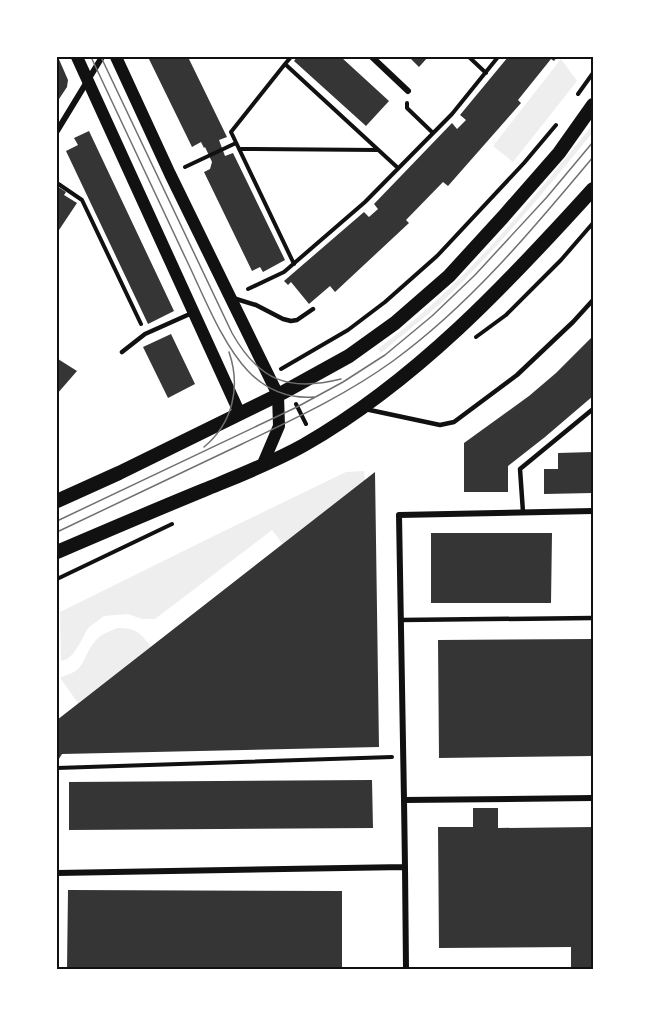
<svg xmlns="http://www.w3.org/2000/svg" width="650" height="1026" viewBox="0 0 650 1026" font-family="'Golos Text',sans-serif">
<rect width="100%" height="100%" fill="#fff"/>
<path fill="#eee" d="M561 59 577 81 513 162 493 146Z
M590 128 593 132C545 191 496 250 441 303 422 320 401 336 381 353L378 349C398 333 419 317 438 299 494 247 542 188 590 128Z
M364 471 365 481 283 544 272 530 155 619H142L128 614 104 616 88 628 80 643 73 654 67 659 61 661 60 612 222 532 346 472Z
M117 628C136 628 140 632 151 647L78 703 61 679V677C88 670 81 657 96 640 101 634 109 632 117 628Z"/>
<path fill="#353535" d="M57 57H58L68 80 67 87 57 102Z
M148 57H188L227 137 219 140 225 156 233 153 285 260 263 272 260 267 252 271 204 172 210 169 212 162 205 147 204 148 201 142 192 147Z
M297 57H341L389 101 366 126 294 61Z
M409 57H428L419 67Z
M508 57H557L554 61 551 59 518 100 521 103 448 186 443 182 406 220 409 223 335 292 330 286 309 304 291 282 288 285 284 281 364 212 369 217 378 209 374 204 452 123 457 129 466 120 460 115Z
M89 131 174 311 148 324 66 151 78 145 74 138Z
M57 186 66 192 64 195 77 203 57 233Z
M171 334 195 384 168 398 143 347Z
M593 336V396L545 437 508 466V492H464V443L529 396 556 373Z
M58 359 77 371 57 394V361Z
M593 452V493L544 494V469H558V453Z
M375 472 379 747 62 754 57 762V720Z
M431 533H552L551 603H431Z
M593 639V756L439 758 438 640Z
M372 780 373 828 69 830V782Z
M473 808H498V828L593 827V969H571V947L439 948 438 827H473Z
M68 890 342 891V969H67Z"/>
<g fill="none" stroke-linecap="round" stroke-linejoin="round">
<path stroke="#111" stroke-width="4" d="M291 57 285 64 398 168
M469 57 486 73
M285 64 231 132 294 264
M578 94 593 73
M407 103V108L433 133
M239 149 378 150
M185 167 236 143
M57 183 82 200 141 324
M248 289 284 272 365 202 452 114 498 57
M476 337 506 315 561 260 593 223
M281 369 348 330 385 302 437 256 524 163 556 125
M296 404 306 424
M57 579 172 524
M57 768 392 757"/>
<path stroke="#111" stroke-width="4.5" d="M233 298 256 305 283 319 291 321 297 320 313 309
M122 352 145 334 192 313
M365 409 440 425 454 422 517 375 573 322 593 300
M523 512 520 469 593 409
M401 620 593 618"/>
<path stroke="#111" stroke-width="6" d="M372 57 408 91
M57 131 102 57
M404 800 399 515 593 511
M405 867 406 969
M57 873 405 867 404 800 593 798"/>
<path stroke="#111" stroke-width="12" d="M77 57 240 414
M116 57 170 174 278 395 279 426 262 466"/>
<path stroke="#111" stroke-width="14" d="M57 501 119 473 282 393 349 356 395 323 449 276 503 217 559 153 593 105
M57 552C106 531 155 510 204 490 238 476 272 463 304 445 416 381 507 284 593 189"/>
<path stroke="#707070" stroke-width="1.5" d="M91 57C123 125 155 192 186 259 203 294 222 344 248 371 265 389 288 399 314 397
M101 57 232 333C259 381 289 392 341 379
M204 447C233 423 241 387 229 352
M57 521 297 407 343 382 385 355 432 316 475 275 547 197 593 142
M57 532C119 503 180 473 242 444 294 419 346 395 393 361 470 305 532 230 593 157"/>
</g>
<rect width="650" height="1026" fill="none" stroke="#ffffff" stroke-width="117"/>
<rect x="58" y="58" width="534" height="910" fill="none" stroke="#111" stroke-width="2"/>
</svg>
